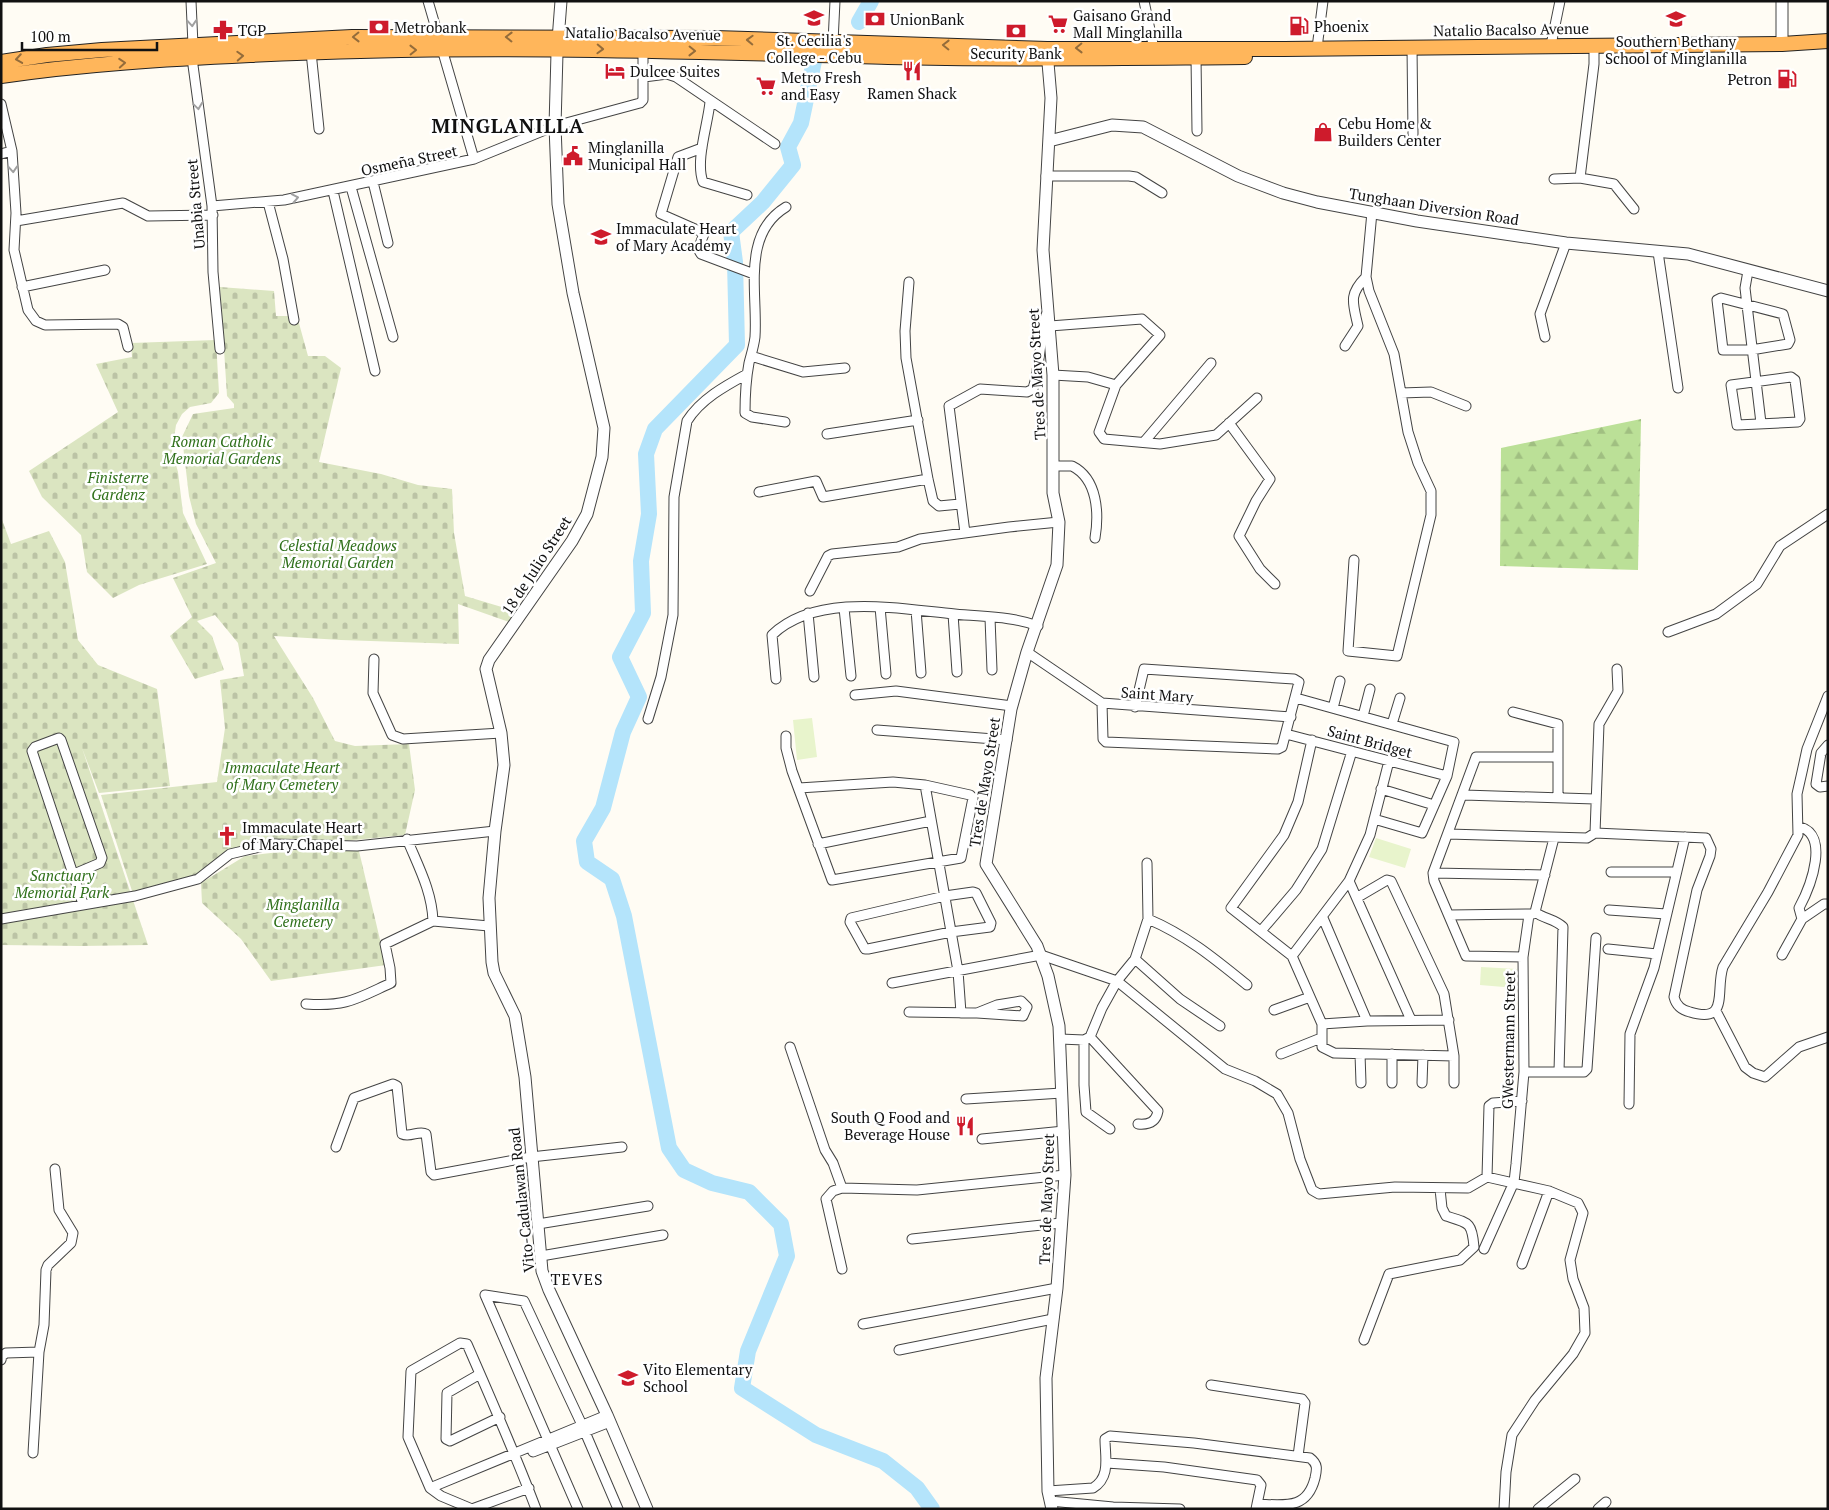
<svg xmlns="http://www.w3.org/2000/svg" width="1829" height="1510" viewBox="0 0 1829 1510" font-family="'PT Serif',serif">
<defs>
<pattern id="forest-firs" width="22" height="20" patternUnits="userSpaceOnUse" patternTransform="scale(1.25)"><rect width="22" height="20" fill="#bbe097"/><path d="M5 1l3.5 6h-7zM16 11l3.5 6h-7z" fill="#a0bf81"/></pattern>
<pattern id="cemetery-stones" width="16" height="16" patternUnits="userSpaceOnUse" patternTransform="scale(1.25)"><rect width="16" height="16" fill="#dbe5c1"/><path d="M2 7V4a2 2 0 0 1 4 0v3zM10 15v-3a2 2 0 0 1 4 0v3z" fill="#bbc3a5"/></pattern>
</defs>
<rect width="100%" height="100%" fill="#fffcf4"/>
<path fill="url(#forest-firs)" d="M1641 419 1638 570 1500 566 1501 448Z"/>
<path fill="url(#cemetery-stones)" d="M220 287 274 291 276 316H297L308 356H325L341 368 319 462 381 474 418 485 452 489 454 533 465 596 515 611 509 622 458 604 459 644 341 640 274 636 313 698 335 741 355 746 409 744 415 790 405 835 333 842 292 839 227 852 198 877 133 894 101 795 217 782 225 728 220 680 244 676 238 643 215 615 197 621 212 636 224 670 195 679 170 636 192 617 173 578 216 563 196 524 189 496 182 437 193 414 234 408V404L227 396Z
M216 340 219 393 211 403 190 407 182 414 176 425 172 451 178 472 183 513 207 564 139 585 113 598 87 572 81 535 42 497 29 471 118 412 96 364 132 357 131 343Z
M1 517 11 544 49 531 65 562 78 640 98 665 157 689 170 786 99 793 82 748 148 945 81 946 1 945Z
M304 849 359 851 386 965 271 981 241 939 202 903 201 883 245 856Z"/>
<path fill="#e8f4cc" d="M812 718 817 757 797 760 793 720Z
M1376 838 1411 849 1405 868 1369 857Z
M1481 967 1517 969 1516 988 1480 985Z"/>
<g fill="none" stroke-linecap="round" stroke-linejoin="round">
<path stroke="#b4e4fb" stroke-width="16" d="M859 22 871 1
M814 61 801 123 788 147 793 165 763 202 731 232 735 262 737 345 655 429 646 454 649 514 641 561 643 613 620 657 639 697 623 732 603 808 584 841 587 862 612 879 624 916 669 1148 684 1170 712 1183 749 1192 781 1224 787 1256 748 1351 742 1388 816 1435 883 1461 917 1488 932 1509"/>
<defs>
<path id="minor" d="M191 1 193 45
M428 1 474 159
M1144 1 1154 49
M833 42 835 1
M1551 45 1560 1
M1412 47 1413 134
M1317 48 1323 1
M311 52 319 129
M1196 57 1197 131
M192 58 212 206 213 272 220 349
M644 77 667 74 676 77 775 144
M710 102C708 124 695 161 703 182L747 195
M1 104 12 151 16 213 14 250 28 310 36 321 45 325 118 324 123 327 128 347
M702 148 678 157 661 214 702 232 704 234 698 249 701 254 754 274
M1 154 12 151
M1046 176H1129L1136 177 1162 193
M1580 178 1594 64V45
M1554 179 1580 178 1614 184 1634 209
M373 182 388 243
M351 187 393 337
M333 191 375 371
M268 202 283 259 294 320
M212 206 284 200 474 159 555 126 640 103 643 100V50
M16 221 123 203 148 216 213 215
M1658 252 1678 388
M1748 271 1745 288 1747 305 1761 423
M909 282 905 331 906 358 928 479 933 501 939 506 960 504
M22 287 105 270
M1721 298 1783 314 1790 340 1788 344 1751 350H1723L1717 300Z
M1050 326 1142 319 1160 335 1116 385 1099 432 1104 439 1160 444 1216 435 1257 398
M1545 337 1540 314 1566 243
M1345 346 1358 326C1353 303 1348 295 1366 277
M751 356 803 372 845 368
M1053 375 1088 377 1116 385
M1791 377 1795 380 1800 419 1798 422 1737 425 1731 385Z
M1401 393 1431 392 1466 406
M785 422 752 417 745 413C745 396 746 379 749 363 751 355 754 346 755 337 758 293 741 234 786 207
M1229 423 1270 479 1256 501 1239 536 1260 569 1275 584
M827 434 918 420
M1144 442 1211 363
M1053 466H1072C1098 479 1099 514 1095 538
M759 492 816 481 823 497 928 479
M965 533 949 406 980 389 1027 392 1033 389C1040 365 1040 340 1046 315
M1354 560 1348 651 1397 656 1431 515V491L1418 463 1408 432 1394 354 1369 291 1366 277 1372 212
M810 591 828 556 832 554 898 547 920 539 1009 527 1059 522
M880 607 886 674
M844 608 851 676
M916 610 921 673
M808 613 814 677
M953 614 957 672
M990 618 992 670
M1668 632 1716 614 1757 584 1780 546 1828 514
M1027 652 1102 703 1291 717
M374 659 373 693 392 735 403 739 501 733
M776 679 772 635C817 592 900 609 955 614 982 617 1012 616 1038 626
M855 695 896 691 1012 706
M1296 698 1454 742 1447 776 1422 833 1374 819
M1102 703 1103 739 1106 742 1278 749 1282 747 1299 682 1294 679 1144 669 1135 707
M1333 708 1340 681
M1513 712 1558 724V798
M1363 716 1370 689
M648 719 661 677 673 615 674 497 687 421C701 399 725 386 747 374
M1392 724 1400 698
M877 730 1007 740
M1286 734 1447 776
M786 736V748L792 771 832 880 961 858 973 798 970 795 925 785 893 782 799 788
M1312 740 1298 802 1284 835 1231 908 1292 956 1322 1024V1047L1334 1053 1454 1056
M1828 745 1821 753 1816 784 1820 787 1828 786
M925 785 958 971 961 1013
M1381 789 1434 805
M1464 795 1595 799
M1800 827C1829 835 1812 884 1799 908L1802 919 1824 904H1828
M1595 833 1599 724 1618 691 1617 669
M1448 834 1587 838 1595 833 1706 838 1711 849 1710 856 1697 890 1674 997C1676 1005 1681 1010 1690 1012 1730 1024 1715 991 1723 967L1768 892 1798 835 1797 794 1802 772 1807 749 1828 696
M407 839C418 866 432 891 433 921
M818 844 931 821
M1611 872H1676
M1433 873 1545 875
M74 874 100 863 102 858 61 740 59 738 35 747 32 751 83 904
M1349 881 1411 1020
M973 892 976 893 991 923 990 927 951 932 868 949H865L850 922 851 918 945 896Z
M1358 897 1387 880 1391 881 1444 994 1454 1056V1083
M1609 910 1666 914
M1535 912C1544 919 1555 919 1563 927L1559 1071
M1535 912 1554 838
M1449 915 1533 914
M1323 918 1367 1021
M1 919 135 896 198 879 230 854 273 844 357 846 495 831
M1148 919C1186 935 1215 959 1247 985
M1261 931 1296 890 1322 849 1352 751
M1608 949 1657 954
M1782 955 1802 919
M1292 956 1349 881 1370 835 1389 761
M1523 957 1466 956 1434 881 1433 873 1476 757H1558
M1135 959 1180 999 1220 1026
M892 983 1041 955 1117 981 1225 1069 1255 1081 1277 1094 1288 1113 1300 1159 1312 1190 1319 1194 1395 1187 1468 1188 1487 1177 1549 1191 1578 1203 1583 1213 1570 1260 1573 1279 1584 1308 1585 1333 1573 1354 1535 1400 1512 1435 1506 1472 1504 1509
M306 1004C346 1007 356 999 391 983L390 968 385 944 433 921 489 926
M1274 1010 1310 997
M1716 1011 1745 1067 1753 1073 1765 1077 1799 1047 1828 1037
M909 1012 977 1013 1023 1016 1027 1007 1021 1001 997 1005 977 1013
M1322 1024 1367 1021 1449 1020
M1090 1037 1158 1111C1156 1122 1149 1125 1138 1124
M1060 1039 1084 1040 1090 1037 1102 1008 1117 981 1135 959 1137 953 1148 919 1147 863
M1084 1040V1085L1086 1112 1110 1129
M790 1047 825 1150 833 1163 842 1188
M1281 1054 1321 1038
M1360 1054 1361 1083
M1392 1054V1083
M1524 1072H1584L1587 1069 1596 938
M1422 1083 1423 1055
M966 1099 1062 1093
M1629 1104 1630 1034 1654 968 1685 837
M982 1139 1064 1131
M336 1147 354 1098 393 1084 397 1086 402 1134C410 1138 419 1130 426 1134L431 1172 434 1175 531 1157 622 1147
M1487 1177 1489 1106 1493 1103 1522 1101
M538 1224 648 1206
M912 1239 1061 1223
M1484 1249 1514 1182 1516 1164 1524 1072 1523 957 1529 915
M541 1256 663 1235
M1522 1264 1549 1191
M842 1269 826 1199 833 1191 842 1188 917 1190 1065 1175
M485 1295 524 1301 582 1425 618 1509
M485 1295 578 1509
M863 1324 1057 1288
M1364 1340 1389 1274 1460 1260 1474 1247C1472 1222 1469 1223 1446 1216L1442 1208 1440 1189
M899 1350 1053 1319
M1 1360 2 1356 6 1353 39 1352
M480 1374 447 1393 446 1439 450 1441 500 1417
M1211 1385 1302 1399 1305 1403 1298 1456
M533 1452 610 1422
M33 1453 39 1352 44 1325 46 1270 48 1265 71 1243 73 1233 59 1210 55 1169
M1107 1463 1164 1467 1257 1480 1261 1485 1257 1504
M430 1488 607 1415
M529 1488 472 1509 441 1496 430 1488 408 1437 411 1371 460 1343 467 1344C491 1399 515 1453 536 1509
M1048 1491 1093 1488C1111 1477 1105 1457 1105 1439L1110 1436 1194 1443 1310 1458C1318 1464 1317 1469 1315 1478 1307 1510 1285 1505 1257 1504L1256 1509
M1050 1501 1113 1507 1180 1509
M1538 1509 1575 1479
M1598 1509 1606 1502"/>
<path id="tertiary" d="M561 1 557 53 555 126 558 204 573 293 604 428 602 457 587 514 572 541 489 660 486 669 501 733 504 765 495 831 489 898 492 962 494 973 515 1016 525 1077 542 1271 549 1290 607 1415 647 1509
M1782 1V44
M1047 51 1051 98 1043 250 1053 375V493L1059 522 1057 565 1027 652 1011 709 986 864 1037 946 1048 976 1059 1026 1065 1175 1057 1288 1046 1378 1048 1491 1052 1509
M1049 141 1112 125 1143 127 1238 176 1283 193 1317 202 1417 221 1566 243 1688 254 1828 291"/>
<path id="trunk" d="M1 62 47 55 102 50 352 37 715 38 1047 49H1284L1782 44 1828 41
M1 76C84 64 167 59 250 55 465 44 675 51 888 57 1007 60 1126 58 1245 57"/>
</defs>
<use href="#minor" stroke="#444" stroke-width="11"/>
<use href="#tertiary" stroke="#444" stroke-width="13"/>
<use href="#trunk" stroke="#222" stroke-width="16"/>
<use href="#minor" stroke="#fff" stroke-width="9"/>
<use href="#tertiary" stroke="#fff" stroke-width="11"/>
<use href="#trunk" stroke="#ffb65b" stroke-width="14"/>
</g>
<defs><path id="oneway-chevron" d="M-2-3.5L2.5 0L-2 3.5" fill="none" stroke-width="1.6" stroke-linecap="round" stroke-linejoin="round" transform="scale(1.25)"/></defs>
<g stroke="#a0a0a0">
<use href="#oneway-chevron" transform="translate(192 23) rotate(86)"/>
<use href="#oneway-chevron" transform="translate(198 106) rotate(82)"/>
<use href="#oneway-chevron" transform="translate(13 169) rotate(86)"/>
<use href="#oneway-chevron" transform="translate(295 198) rotate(-11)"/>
</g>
<g stroke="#946c3a">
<use href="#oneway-chevron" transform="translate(356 37) rotate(179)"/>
<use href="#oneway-chevron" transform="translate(509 37) rotate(-179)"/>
<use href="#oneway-chevron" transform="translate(750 40) rotate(-178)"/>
<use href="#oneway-chevron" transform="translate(946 45) rotate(-179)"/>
<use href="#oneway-chevron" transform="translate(1079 48) rotate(179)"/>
<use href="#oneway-chevron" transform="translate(600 49) rotate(2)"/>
<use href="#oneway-chevron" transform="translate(413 50) rotate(-1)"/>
<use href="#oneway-chevron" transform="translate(692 51) rotate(1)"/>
<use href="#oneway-chevron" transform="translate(240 56) rotate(-3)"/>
<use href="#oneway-chevron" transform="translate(19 59) rotate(171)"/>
<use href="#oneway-chevron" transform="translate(122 63) rotate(-4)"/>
</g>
<defs>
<symbol id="university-bare" viewBox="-9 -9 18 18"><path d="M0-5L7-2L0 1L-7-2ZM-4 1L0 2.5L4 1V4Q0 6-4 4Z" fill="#ce1b2c" stroke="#fff" stroke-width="2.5" paint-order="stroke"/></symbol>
<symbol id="bank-bare" viewBox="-9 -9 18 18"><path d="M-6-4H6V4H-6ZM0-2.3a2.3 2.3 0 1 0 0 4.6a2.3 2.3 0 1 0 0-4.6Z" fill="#ce1b2c" stroke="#fff" stroke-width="2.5" paint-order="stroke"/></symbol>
<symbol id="school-bare" viewBox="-9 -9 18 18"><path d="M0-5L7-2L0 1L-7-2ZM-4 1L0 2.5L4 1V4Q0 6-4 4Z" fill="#ce1b2c" stroke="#fff" stroke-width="2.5" paint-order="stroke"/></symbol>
<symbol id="supermarket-bare" viewBox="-9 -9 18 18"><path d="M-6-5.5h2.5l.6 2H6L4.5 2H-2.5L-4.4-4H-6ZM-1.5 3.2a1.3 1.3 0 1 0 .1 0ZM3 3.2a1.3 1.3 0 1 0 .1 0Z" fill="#ce1b2c" stroke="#fff" stroke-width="2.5" paint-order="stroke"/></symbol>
<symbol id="fuel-bare" viewBox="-9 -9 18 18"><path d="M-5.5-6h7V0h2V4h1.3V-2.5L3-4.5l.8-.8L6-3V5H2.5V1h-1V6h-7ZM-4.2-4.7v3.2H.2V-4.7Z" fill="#ce1b2c" stroke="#fff" stroke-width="2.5" paint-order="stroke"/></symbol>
<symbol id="pharmacy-bare" viewBox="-9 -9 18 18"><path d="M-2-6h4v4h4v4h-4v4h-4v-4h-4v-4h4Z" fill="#ce1b2c" stroke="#fff" stroke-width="2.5" paint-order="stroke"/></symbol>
<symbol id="hotel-bare" viewBox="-9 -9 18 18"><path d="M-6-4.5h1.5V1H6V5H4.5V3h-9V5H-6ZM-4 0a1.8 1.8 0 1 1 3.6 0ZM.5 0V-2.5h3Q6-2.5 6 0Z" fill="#ce1b2c" stroke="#fff" stroke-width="2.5" paint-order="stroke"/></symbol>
<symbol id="restaurant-bare" viewBox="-9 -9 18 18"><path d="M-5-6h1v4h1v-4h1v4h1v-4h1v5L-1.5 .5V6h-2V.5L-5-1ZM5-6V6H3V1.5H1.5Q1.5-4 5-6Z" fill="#ce1b2c" stroke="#fff" stroke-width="2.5" paint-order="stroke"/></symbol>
<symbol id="shop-bare" viewBox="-9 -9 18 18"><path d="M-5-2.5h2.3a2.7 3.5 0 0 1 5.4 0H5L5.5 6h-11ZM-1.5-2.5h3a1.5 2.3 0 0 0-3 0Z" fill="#ce1b2c" stroke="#fff" stroke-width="2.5" paint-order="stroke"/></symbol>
<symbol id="civic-bare" viewBox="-9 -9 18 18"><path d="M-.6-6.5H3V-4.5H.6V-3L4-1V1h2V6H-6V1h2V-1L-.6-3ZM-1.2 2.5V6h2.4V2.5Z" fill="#ce1b2c" stroke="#fff" stroke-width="2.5" paint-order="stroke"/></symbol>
<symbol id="church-bare" viewBox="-9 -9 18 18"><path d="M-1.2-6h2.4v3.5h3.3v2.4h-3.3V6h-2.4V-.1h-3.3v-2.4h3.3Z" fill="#ce1b2c" stroke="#fff" stroke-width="2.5" paint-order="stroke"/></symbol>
</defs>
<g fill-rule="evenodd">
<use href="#university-bare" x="800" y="4" width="28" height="28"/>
<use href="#bank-bare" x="861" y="5" width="28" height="28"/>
<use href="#school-bare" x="1662" y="5" width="28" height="28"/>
<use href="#supermarket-bare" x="1044" y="10" width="28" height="28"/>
<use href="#fuel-bare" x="1285" y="12" width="28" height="28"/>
<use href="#bank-bare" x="365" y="13" width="28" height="28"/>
<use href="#pharmacy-bare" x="209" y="16" width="28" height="28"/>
<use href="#bank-bare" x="1002" y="17" width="28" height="28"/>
<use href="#hotel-bare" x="601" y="57" width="28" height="28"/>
<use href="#restaurant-bare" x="898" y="57" width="28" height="28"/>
<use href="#fuel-bare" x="1773" y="65" width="28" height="28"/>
<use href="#supermarket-bare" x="752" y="72" width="28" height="28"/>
<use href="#shop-bare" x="1309" y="118" width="28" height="28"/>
<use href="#civic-bare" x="559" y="142" width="28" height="28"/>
<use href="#school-bare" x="587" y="223" width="28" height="28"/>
<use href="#church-bare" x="213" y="822" width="28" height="28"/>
<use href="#restaurant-bare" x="951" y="1112" width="28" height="28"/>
<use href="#school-bare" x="614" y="1364" width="28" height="28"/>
</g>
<g text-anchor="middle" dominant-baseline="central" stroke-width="5" stroke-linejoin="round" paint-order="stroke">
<g font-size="15" fill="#111" stroke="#fff" text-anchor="start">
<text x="1073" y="15">Gaisano Grand<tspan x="1073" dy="17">Mall Minglanilla</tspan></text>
<text x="890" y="19">UnionBank</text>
<text x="1314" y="26">Phoenix</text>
<text x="394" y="27">Metrobank</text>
<text x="238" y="30">TGP</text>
<text x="814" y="40" text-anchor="middle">St. Cecilia's<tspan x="814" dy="17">College - Cebu</tspan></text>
<text x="1676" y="41" text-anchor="middle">Southern Bethany<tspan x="1676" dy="17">School of Minglanilla</tspan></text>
<text x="1016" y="53" text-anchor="middle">Security Bank</text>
<text x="630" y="71">Dulcee Suites</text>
<text x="781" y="77">Metro Fresh<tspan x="781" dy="17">and Easy</tspan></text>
<text x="1772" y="79" text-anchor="end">Petron</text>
<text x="912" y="93" text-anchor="middle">Ramen Shack</text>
<text x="1338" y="123">Cebu Home &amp;<tspan x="1338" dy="17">Builders Center</tspan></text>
<text x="588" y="147">Minglanilla<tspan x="588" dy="17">Municipal Hall</tspan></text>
<text x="616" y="228">Immaculate Heart<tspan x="616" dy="17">of Mary Academy</tspan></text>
<text x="242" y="827">Immaculate Heart<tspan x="242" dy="17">of Mary Chapel</tspan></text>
<text x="950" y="1117" text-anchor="end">South Q Food and<tspan x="950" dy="17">Beverage House</tspan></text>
<text x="643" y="1369">Vito Elementary<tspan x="643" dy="17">School</tspan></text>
</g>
<g font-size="15" fill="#111" stroke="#fff">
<text transform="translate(1511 29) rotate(-1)">Natalio Bacalso Avenue</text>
<text transform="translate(643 33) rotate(1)">Natalio Bacalso Avenue</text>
<text transform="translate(409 160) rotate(-12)">Osmeña Street</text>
<text transform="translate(195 204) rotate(-95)">Unabia Street</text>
<text transform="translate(1434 206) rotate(9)">Tunghaan Diversion Road</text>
<text transform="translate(1036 374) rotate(-93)">Tres de Mayo Street</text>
<text transform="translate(536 565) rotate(-57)">18 de Julio Street</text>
<text transform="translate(1157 694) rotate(4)">Saint Mary</text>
<text transform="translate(1370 741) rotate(15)">Saint Bridget</text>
<text transform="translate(984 782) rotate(-81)">Tres de Mayo Street</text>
<text transform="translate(1508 1040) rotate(-89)">GWestermann Street</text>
<text transform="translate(1046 1199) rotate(-88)">Tres de Mayo Street</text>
<text transform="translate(521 1200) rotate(-96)">Vito-Cadulawan Road</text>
</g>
<g font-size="15" font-style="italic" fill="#2f701a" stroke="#fff">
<text x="222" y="441">Roman Catholic<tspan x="222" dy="17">Memorial Gardens</tspan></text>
<text x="118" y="477">Finisterre<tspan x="118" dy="17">Gardenz</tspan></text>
<text x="338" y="545">Celestial Meadows<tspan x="338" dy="17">Memorial Garden</tspan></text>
<text x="282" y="767">Immaculate Heart<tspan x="282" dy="17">of Mary Cemetery</tspan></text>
<text x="62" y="875">Sanctuary<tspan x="62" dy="17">Memorial Park</tspan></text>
<text x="303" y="904">Minglanilla<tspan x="303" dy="17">Cemetery</tspan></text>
</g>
<g font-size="16" letter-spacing="1" fill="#111" stroke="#fff">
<text x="577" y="1279">TEVES</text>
</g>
<g font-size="20" font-weight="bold" letter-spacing="1" fill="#111" stroke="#fff">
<text x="508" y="125">MINGLANILLA</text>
</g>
</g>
<rect width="1829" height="1510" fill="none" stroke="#111111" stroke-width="5"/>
<path d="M22 42v8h135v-8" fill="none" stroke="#111111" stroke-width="2.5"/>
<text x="30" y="42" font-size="15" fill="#111111" stroke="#ffffff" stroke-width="4" paint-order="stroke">100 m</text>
</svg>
